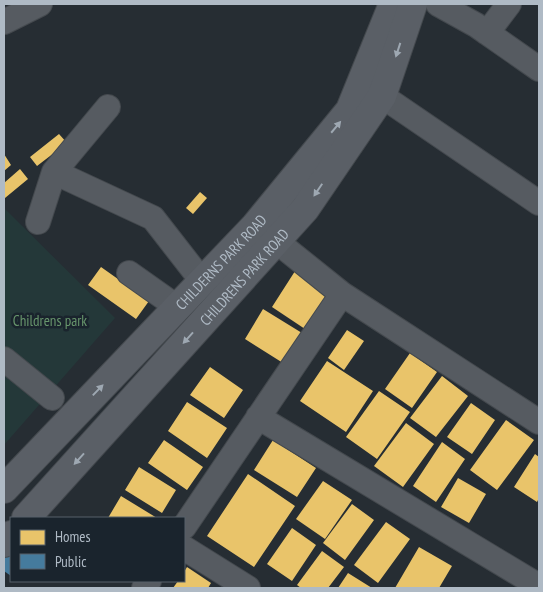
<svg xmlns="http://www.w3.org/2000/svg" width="543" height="592" viewBox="0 0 543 592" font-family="'PT Sans Narrow',sans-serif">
<rect width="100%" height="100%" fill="#262d33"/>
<path fill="#243839" d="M4 208 115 318 4 445Z"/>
<path fill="#e9c46a" d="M59 134 67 143 37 166 30 157Z
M4 154 11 165 4 171Z
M20 169 28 179 5 198 4 183Z
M200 192 207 198 193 214 186 208Z
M101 267 149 301 136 319 88 285Z
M297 268 330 290 305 329 272 307Z
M263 309 302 333 283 363 245 339Z
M347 330 364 341 344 370 328 358Z
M410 353 437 372 412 408 385 389Z
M327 361 373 391 346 432 300 401Z
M210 367 243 390 224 418 190 395Z
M442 376 468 396 436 437 410 418Z
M379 391 410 412 377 459 346 437Z
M187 402 227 428 207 458 168 431Z
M471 403 495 420 472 454 447 437Z
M506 420 534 440 497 490 470 470Z
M406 423 434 444 403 487 374 466Z
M164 440 203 467 187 490 148 463Z
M273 440 316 468 297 497 254 470Z
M442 442 465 459 436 502 413 486Z
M535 454 539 457V498L537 502 514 487Z
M139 467 176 490 162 513 125 490Z
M248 474 295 506 254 567 207 536Z
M458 478 486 494 469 523 441 507Z
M323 481 352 500 325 539 296 519Z
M121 496 157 518H108Z
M352 504 374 520 345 560 323 543Z
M386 522 410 539 378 583 354 565Z
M292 528 316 545 292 581 267 564Z
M419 547 452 566 439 588H395Z
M322 551 344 567 328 588H301L297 585Z
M187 567 211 583 208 588H173L178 581H184V572Z
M348 573 372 588H338Z"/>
<path fill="#457b9d" d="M11 544V576L4 571V554Z"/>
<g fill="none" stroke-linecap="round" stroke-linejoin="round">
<defs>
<path id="street" d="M438 4 476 25 539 69
M4 22 40 4
M487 33 509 4
M366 85 539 203
M54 172 153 218 202 281
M38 222 54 172 108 107
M276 241 342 294 539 422
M129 273 177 307
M4 359 52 398
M258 417 539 586
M184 527 342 294
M184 548 248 588
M144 588 149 581"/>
<g id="secondary">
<path id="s1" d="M4 489 255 226 350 110 393 4"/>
<path id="s2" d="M26 518 305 209 382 96 413 4"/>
<path d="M4 543 11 535"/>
</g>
</defs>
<use href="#street" stroke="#44494e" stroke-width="26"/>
<use href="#secondary" stroke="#44494e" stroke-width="30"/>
<use href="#street" stroke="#565b61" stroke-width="24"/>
<use href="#secondary" stroke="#5a5f66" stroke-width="28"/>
</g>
<defs><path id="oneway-solid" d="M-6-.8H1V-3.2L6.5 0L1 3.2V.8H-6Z" transform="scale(1.25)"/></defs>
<g fill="#9ea8b2">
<use href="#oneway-solid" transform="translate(398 50) rotate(108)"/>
<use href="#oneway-solid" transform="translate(336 127) rotate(-50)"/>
<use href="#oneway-solid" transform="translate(318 190) rotate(124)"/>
<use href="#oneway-solid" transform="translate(188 338) rotate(132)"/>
<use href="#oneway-solid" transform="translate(98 390) rotate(-46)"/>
<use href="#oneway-solid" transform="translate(79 459) rotate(132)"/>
</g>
<g text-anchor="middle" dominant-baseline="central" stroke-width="5" stroke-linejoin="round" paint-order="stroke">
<g font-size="15" fill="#afbac5" stroke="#1a242d">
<text stroke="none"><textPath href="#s1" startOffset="314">CHILDERNS PARK ROAD</textPath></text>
<text stroke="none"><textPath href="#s2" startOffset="325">CHILDRENS PARK ROAD</textPath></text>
</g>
<g font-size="15" fill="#67956c" stroke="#1a242d">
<text x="50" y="320">Childrens park</text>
</g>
</g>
<rect width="543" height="592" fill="none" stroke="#afbac5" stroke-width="10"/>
<rect x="10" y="517" width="175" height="65" fill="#1a242d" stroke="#56606a"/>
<rect x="20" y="530" width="25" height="15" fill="#e9c46a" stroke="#56606a"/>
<text x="55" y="542" font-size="15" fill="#afbac5">Homes</text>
<rect x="20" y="554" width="25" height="15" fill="#457b9d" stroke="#56606a"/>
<text x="55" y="567" font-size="15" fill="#afbac5">Public</text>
</svg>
